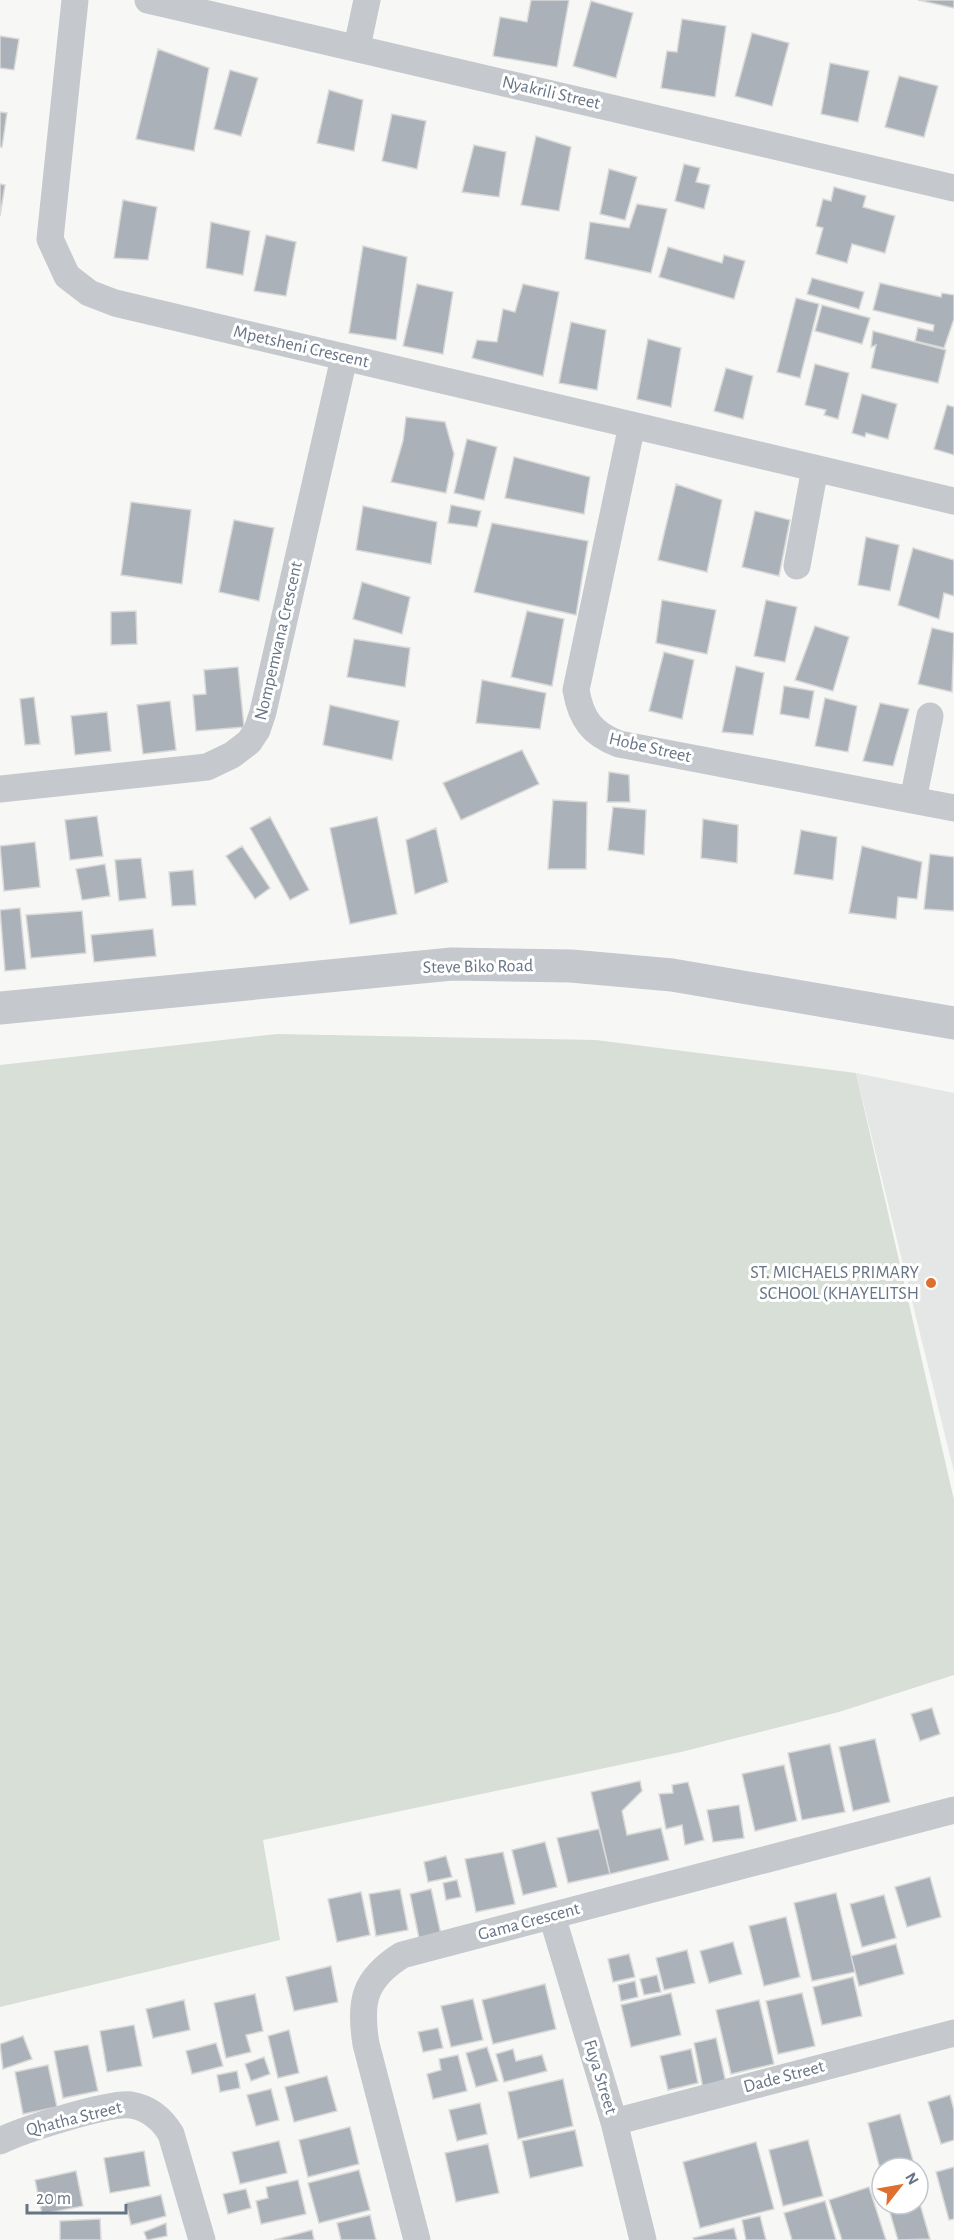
<svg xmlns="http://www.w3.org/2000/svg" width="954" height="2240" viewBox="0 0 954 2240" font-family="'Alegreya Sans',sans-serif">
<rect width="100%" height="100%" fill="#f7f8f5"/>
<path fill="#e5e7e6" d="M856 1073 954 1093V1472Z"/>
<path fill="#d8dfd6" d="M277 1034 596 1040 856 1073 954 1500V1675L839 1712 681 1752 263 1840 280 1940 0 2007V1065Z"/>
<path fill="#abb1b9" stroke="#d9d9d7" stroke-width="1.5" d="M531 0H569L557 67 493 56 500 17 527 22Z
M918 0H954V8Z
M591 1 633 13 616 78 573 66Z
M682 19 726 26 715 97 661 88 667 51 677 52Z
M752 33 789 43 772 106 735 96Z
M0 36 19 39 14 70 0 68Z
M158 49 209 68 194 151 136 139Z
M830 63 869 71 858 122 821 114Z
M230 70 258 78 241 136 214 129Z
M899 76 938 86 924 137 885 127Z
M329 90 363 100 354 151 317 143Z
M0 112 7 113 2 147H0Z
M392 114 426 121 417 169 382 161Z
M536 136 571 147 559 211 521 205Z
M474 145 506 152 499 197 462 192Z
M684 164 700 168 696 182 710 185 704 209 675 201Z
M609 169 637 177 625 220 600 214Z
M0 184 5 185 0 216Z
M834 187 866 196 863 207 895 216 885 253 852 244 847 263 816 254 823 228 816 226 823 199 831 201Z
M123 200 157 207 148 260 114 258Z
M637 204 667 209 651 273 585 259 590 222 629 228Z
M211 222 250 231 243 275 206 268Z
M266 235 296 242 286 296 254 291Z
M363 246 407 257 396 340 349 333Z
M668 247 722 263 724 255 745 261 734 299 659 277Z
M812 278 864 292 859 309 807 294Z
M880 283 941 297 942 293 954 295V319L944 348 915 341 918 328 933 331 934 325 873 310Z
M417 284 453 292 443 354 403 346Z
M523 284 559 292 543 376 472 358 477 340 497 342 503 309 515 312Z
M796 298 819 304 800 378 777 372Z
M822 305 870 318 862 344 815 331Z
M571 322 606 330 597 390 559 383Z
M873 331 946 350 938 383 871 368 876 345 871 347Z
M648 339 681 348 671 407 637 399Z
M815 364 849 373 838 419 824 415 826 410 805 405Z
M726 368 753 376 743 419 714 411Z
M862 394 897 404 888 439 866 433 865 437 852 433Z
M947 405 954 407V455L934 449Z
M406 417 445 422 454 454 446 493 391 482 403 441Z
M467 439 497 447 484 500 454 493Z
M514 457 590 477 584 514 505 498Z
M676 484 722 500 707 572 658 560Z
M131 502 191 510 182 584 121 575Z
M451 505 481 511 477 527 448 523Z
M363 506 437 522 431 564 356 550Z
M755 511 790 520 779 576 742 567Z
M234 520 274 528 259 601 219 592Z
M492 523 588 541 576 615 474 592Z
M866 537 899 545 890 591 858 585Z
M913 548 954 560V596L944 593 939 619 898 605Z
M362 582 410 597 402 634 353 619Z
M662 600 716 610 707 654 656 643Z
M766 600 797 607 785 662 754 656Z
M136 611 137 644 111 645V612Z
M527 611 564 619 552 686 511 677Z
M815 626 849 637 833 691 795 680Z
M932 628 954 633 952 692 918 684Z
M354 639 410 648 405 687 347 677Z
M664 652 694 660 682 719 649 711Z
M736 666 764 673 753 735 722 732Z
M238 667 244 727 196 731 193 695 206 694 204 670Z
M482 680 546 693 540 729 476 723Z
M784 686 814 691 809 719 780 714Z
M34 697 40 744 25 745 20 699Z
M825 698 857 706 848 752 815 746Z
M170 701 176 750 143 754 137 705Z
M880 703 909 709 893 766 863 761Z
M330 705 399 721 392 760 323 745Z
M107 712 111 751 75 755 71 716Z
M522 750 539 784 461 820 443 783Z
M609 772 629 775 630 802H607Z
M553 800 587 802 586 869H548Z
M613 807 646 810 644 855 608 850Z
M97 816 103 856 70 860 65 820Z
M270 817 309 890 290 900 250 828Z
M377 817 397 914 350 924 330 828Z
M703 819 738 825 737 863 701 858Z
M436 828 448 882 415 894 406 840Z
M801 830 837 837 833 880 794 874Z
M35 842 40 887 4 891 0 846Z
M242 846 270 888 255 899 226 856Z
M862 846 922 862 917 899 898 897 896 919 849 913Z
M930 854 954 857V911L924 909Z
M141 858 146 898 119 901 115 860Z
M105 864 110 896 82 900 76 869Z
M193 870 196 905 172 906 169 872Z
M20 908 26 969 5 971 0 910Z
M82 911 86 953 31 958 26 915Z
M153 929 156 956 94 962 91 935Z
M932 1708 940 1734 920 1741 911 1714Z
M875 1739 890 1802 853 1811 839 1747Z
M830 1744 845 1812 802 1820 788 1753Z
M784 1765 797 1821 755 1831 742 1774Z
M640 1781 642 1791 622 1811 627 1835 661 1828 669 1860 610 1874 591 1792Z
M688 1782 704 1840 685 1845 682 1825 666 1829 659 1794 673 1793 672 1785Z
M739 1805 744 1838 713 1842 707 1810Z
M599 1829 610 1874 568 1883 557 1838Z
M545 1842 557 1887 523 1895 512 1850Z
M503 1852 515 1904 476 1912 465 1859Z
M446 1856 452 1877 428 1882 424 1862Z
M930 1877 941 1917 907 1927 895 1887Z
M457 1880 461 1897 446 1900 443 1883Z
M400 1889 408 1930 376 1936 369 1894Z
M431 1889 442 1939 420 1943 410 1894Z
M361 1892 370 1935 337 1942 328 1899Z
M836 1893 855 1972 812 1981 794 1903Z
M884 1895 896 1938 862 1947 850 1904Z
M786 1917 800 1977 764 1986 749 1926Z
M733 1942 742 1974 709 1983 700 1951Z
M896 1944 904 1974 859 1986 851 1956Z
M687 1950 695 1983 664 1990 656 1958Z
M629 1954 635 1977 613 1982 608 1959Z
M331 1966 338 2002 294 2011 286 1977Z
M657 1975 661 1992 644 1995 640 1979Z
M853 1977 862 2016 822 2025 813 1987Z
M635 1981 638 1997 621 2001 618 1985Z
M545 1984 556 2029 493 2044 482 2000Z
M671 1993 681 2035 631 2047 621 2005Z
M802 1993 815 2046 778 2054 766 2001Z
M255 1994 263 2031 246 2035 251 2052 226 2058 214 2003Z
M473 1999 483 2040 451 2047 441 2006Z
M184 2000 190 2030 153 2038 146 2009Z
M759 2000 774 2064 731 2074 716 2010Z
M134 2025 142 2066 107 2072 100 2031Z
M438 2028 443 2048 423 2052 418 2032Z
M289 2030 299 2073 278 2078 268 2036Z
M23 2036 32 2059 3 2069 0 2044Z
M716 2038 726 2083 703 2088 694 2043Z
M216 2043 223 2066 192 2074 186 2051Z
M88 2045 98 2091 63 2098 54 2051Z
M487 2047 498 2081 476 2087 466 2053Z
M513 2049 516 2061 542 2055 547 2071 504 2082 496 2054Z
M691 2049 698 2083 668 2090 660 2056Z
M458 2055 467 2091 433 2099 427 2074 441 2070 439 2059Z
M264 2057 270 2074 251 2081 245 2064Z
M48 2065 57 2107 23 2114 15 2072Z
M237 2071 240 2088 220 2092 217 2075Z
M327 2076 337 2111 294 2122 285 2087Z
M563 2079 573 2126 518 2139 508 2092Z
M271 2089 279 2120 256 2126 247 2095Z
M950 2095 954 2110V2140L941 2144 928 2102Z
M480 2103 487 2134 457 2141 449 2110Z
M900 2114 914 2164 882 2168 881 2173 868 2123Z
M350 2127 359 2164 308 2177 299 2140Z
M575 2130 583 2166 530 2178 522 2141Z
M808 2140 823 2196 783 2206 769 2150Z
M279 2141 287 2173 240 2184 232 2152Z
M756 2142 774 2209 700 2228 683 2162Z
M488 2144 499 2193 456 2202 445 2153Z
M144 2151 150 2186 110 2193 104 2158Z
M954 2167V2219L949 2220 936 2172Z
M359 2170 370 2210 319 2223 308 2183Z
M76 2171 83 2206 42 2214 35 2180Z
M298 2180 306 2214 261 2224 256 2201 268 2198 266 2187Z
M869 2187 886 2240H842L829 2200Z
M246 2189 251 2208 228 2214 223 2194Z
M161 2195 166 2216 131 2225 126 2203Z
M918 2197 930 2239 898 2240 888 2206 918 2204Z
M825 2201 836 2240H792L784 2213Z
M370 2215 376 2240H341L337 2223Z
M760 2216 766 2240H746L742 2220Z
M100 2219 101 2240H60V2221Z
M166 2223 167 2236 147 2240 144 2232Z
M734 2228 737 2240H694L693 2238Z
M312 2230 314 2240H274Z"/>
<g fill="none" stroke-linecap="round" stroke-linejoin="round">
<path stroke="#c5c8cc" stroke-width="27" d="M75 0 50 239 67 276 89 293 115 303 954 501
M148 0 954 188
M357 47 367 0
M632 425 576 690C581 719 592 734 619 744L954 808
M797 566 815 468
M0 789 207 767 232 755 249 742 257 730 263 712 344 358
M913 800 930 716
M552 1916 614 2122 643 2240
M614 2122 954 2033
M0 2141C22 2130 109 2102 131 2105 149 2108 162 2119 171 2134L202 2240
M417 2240 366 2044C359 2001 364 1979 402 1955L954 1810"/>
<path stroke="#c5c8cc" stroke-width="33" d="M0 1008 452 964 571 966 672 975 954 1023"/>
</g>
<circle fill="#e06e2d" stroke="#fff" stroke-width="2" cx="931" cy="1283" r="6"/>
<g text-anchor="middle" dominant-baseline="central" stroke-width="6" stroke-linejoin="round" paint-order="stroke">
<g font-size="18" fill="#677485" stroke="#fff">
<text transform="translate(551 93) rotate(13)">Nyakrili Street</text>
<text transform="translate(301 347) rotate(13)">Mpetsheni Crescent</text>
<text transform="translate(279 641) rotate(-77)">Nompemvana Crescent</text>
<text transform="translate(650 748) rotate(13)">Hobe Street</text>
<text transform="translate(478 967) rotate(-1)">Steve Biko Road</text>
<text transform="translate(529 1922) rotate(-15)">Gama Crescent</text>
<text transform="translate(600 2077) rotate(73)">Fuya Street</text>
<text transform="translate(784 2077) rotate(-15)">Dade Street</text>
<text transform="translate(74 2119) rotate(-14)">Qhatha Street</text>
</g>
<g font-size="18" fill="#677485" stroke="#fff" text-anchor="end">
<text x="919" y="1273">ST. MICHAELS PRIMARY<tspan x="919" dy="21">SCHOOL (KHAYELITSH</tspan></text>
</g>
</g>
<g transform="translate(900 2186) rotate(59)"><circle r="28" fill="#ffffff" stroke="#c2c7ce" stroke-width="1.5"/>
<path d="M0-4.5L10 22L0 15L-10 22Z" fill="#e06e2d"/>
<text y="-9" font-size="16" font-weight="bold" text-anchor="middle" fill="#677485">N</text>
</g>
<path d="M27 2204v9h99v-9" fill="none" stroke="#677485" stroke-width="3"/>
<text x="36" y="2204" font-size="18" fill="#677485" stroke="#ffffff" stroke-width="4.5" paint-order="stroke">20 m</text>
</svg>
